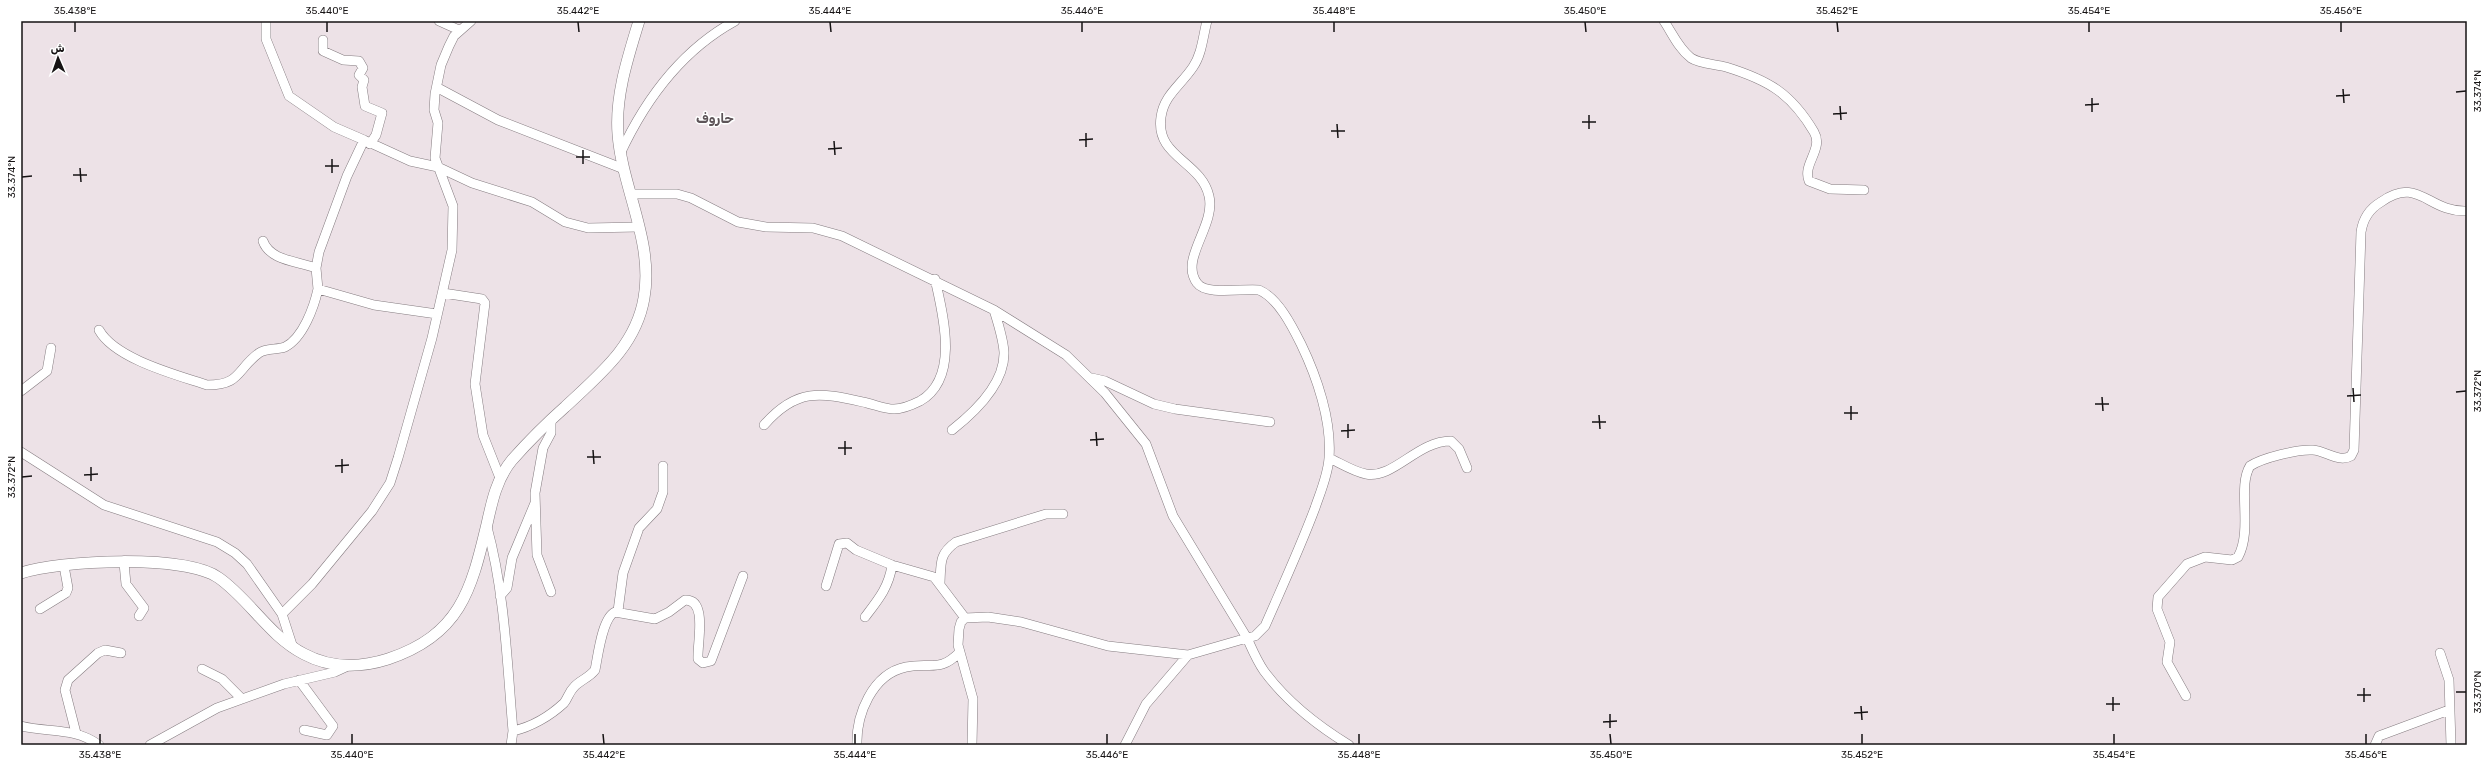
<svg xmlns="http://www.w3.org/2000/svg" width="2488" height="766" viewBox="0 0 2488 766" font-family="Rubik,'Noto Naskh Arabic',sans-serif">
<rect width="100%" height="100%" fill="#ede2e7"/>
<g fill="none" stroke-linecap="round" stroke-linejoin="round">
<defs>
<path id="minor" d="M266 21V39L289 96 334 127 364 140 347 176 319 252 316 268 318 289
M439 21 459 30
M1664 21C1672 33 1679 49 1691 58 1700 64 1715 64 1726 67 1768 80 1791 93 1814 132 1824 149 1802 164 1809 181L1830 189 1864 190
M323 40V51L343 60 359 61 363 68 359 75 364 80 362 87 365 106 382 113 376 135 370 144
M438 88 498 120 624 169
M364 140 410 161 438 167 472 183 532 202 565 222 588 228 638 227
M620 154C645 100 682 50 735 21
M630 194H677L691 198 738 222 766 227 813 228 842 236 994 310 1066 355 1105 393 1146 444 1173 516 1247 638 1255 636 1265 626C1282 587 1300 548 1315 508 1320 493 1328 475 1329 458 1332 421 1317 377 1301 344 1292 326 1278 298 1259 290 1244 288 1206 296 1197 283 1179 259 1216 226 1209 196 1201 161 1155 157 1161 117 1164 95 1181 85 1193 67 1202 54 1203 36 1207 21
M263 241C270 261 298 261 316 268
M443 293 482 299 485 303 475 384 483 435 500 478
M99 330C115 359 177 375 207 385 241 385 236 370 259 353 266 348 277 350 285 347 303 338 314 307 318 289L374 305 437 314
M1092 378 1105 381 1154 404 1175 409 1270 422
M21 391 47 371 51 348
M764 425C798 386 822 393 867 403 876 405 885 409 894 409 903 409 912 405 920 401 960 378 943 315 935 279
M952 430C975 412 1005 383 1004 352 1003 338 998 323 994 310
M21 452 104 505 217 542 235 553 247 564 282 614 293 648
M1329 458C1340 463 1354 472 1366 474 1394 479 1417 441 1451 441L1459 449 1467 468
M487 527C505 593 507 663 513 731L511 745
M124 563 126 584 144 608 139 616
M940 583C941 563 939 554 956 542L1046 514H1063
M826 586 839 544 847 543 856 550 892 565 934 577 965 618
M551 592 537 555 535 493 543 448 551 433V420
M500 596 507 588 512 558 535 503
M40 609 66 593 68 588 64 566
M618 611 623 573 639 528 657 509 663 492V466
M282 614 312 584 372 511 390 483 398 458 432 338 452 250 453 206 435 158 438 123 434 110 435 94 441 65 449 46 454 36 471 21
M865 617C878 600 889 587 892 565
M2440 653 2449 680 2451 745
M202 669 222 679 242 699
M299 680 333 726 327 735 304 730
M2186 696 2167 662 2170 642 2157 609 2158 597 2187 564 2205 557 2232 560 2238 557C2253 530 2237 487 2250 466 2262 458 2298 449 2313 450 2326 451 2339 463 2351 456L2354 450 2361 232C2363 219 2369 209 2381 202 2419 175 2428 213 2467 211
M21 726C50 733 74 727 99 745
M513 731C531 727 550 716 564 703 568 698 569 692 574 687 580 680 589 678 595 670 598 656 602 618 615 612L655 619 669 612 685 600C708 599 697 643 698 659L703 663 711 661 743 576
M76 733 65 690 68 680 98 653 105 650 121 653
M150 745 217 708 284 684 335 672 348 666
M857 745C856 715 872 674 906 667 932 662 939 673 960 652
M972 745 973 699 958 645 959 629 961 622 965 618 988 617 1021 622 1108 646 1188 655 1247 638C1252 649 1257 661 1264 671 1286 701 1318 726 1349 745
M1125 745 1146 704 1188 655
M2375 745 2379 736 2449 710"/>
<path id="tertiary" d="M21 573C59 560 186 554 219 578 250 600 269 636 304 654 330 668 360 668 388 659 460 635 471 591 487 524 492 501 497 478 512 460 528 442 547 423 565 407 599 375 636 346 644 298 654 242 622 188 618 134 615 96 628 57 639 21"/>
</defs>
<use href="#minor" stroke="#857c80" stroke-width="10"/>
<use href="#tertiary" stroke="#857c80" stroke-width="12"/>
<use href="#minor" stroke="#fff" stroke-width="9"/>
<use href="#tertiary" stroke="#fff" stroke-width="11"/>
</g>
<path fill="none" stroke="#161314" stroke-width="1.5" d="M75 22V32M327 22V32M578 22 579 32M830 22 831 32M1082 22V32M1334 22V32M1585 22 1586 32M1837 22 1838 32M2089 22V32M2341 22V32M2343 89 2344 103M2456 92 2466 91M2336 96 2350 95M2092 98V112M2085 105 2099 104M1840 106 1841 120M1833 114 1847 113M1589 115V129M1582 122H1596M1337 124 1338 138M1331 131H1345M1086 133V147M1079 140 1093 139M834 141 835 155M828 149 842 148M583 150V164M576 157H590M332 159V173M325 166H339M80 168 81 182M73 175H87M22 177 32 176M2353 388 2354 402M2456 392 2466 391M2347 396 2361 395M2102 397 2103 411M2095 404H2109M1851 406V420M1844 413H1858M1599 415 1600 429M1592 422H1606M1348 424V438M1341 431 1355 430M1096 432 1097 446M1090 440 1104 439M845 441V455M838 448H852M593 450 594 464M587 457H601M342 459V473M335 466 349 465M91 467V481M84 475 98 474M22 477 32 476M2364 688V702M2456 692H2466M2357 695H2371M2113 697V711M2106 704H2120M1861 706 1862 720M1854 713 1868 712M1610 714V728M1603 722 1617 721M100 734V744M352 734V744M603 734 604 744M855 734V744M1107 734V744M1359 734V744M1610 734 1611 744M1862 734V744M2114 734V744M2366 734V744"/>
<g text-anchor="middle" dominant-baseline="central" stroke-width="3" stroke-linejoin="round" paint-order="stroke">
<g font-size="13" font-weight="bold" fill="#5e5559" stroke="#fff">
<text x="715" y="118">حاروف</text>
</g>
</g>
<rect width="2488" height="766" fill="none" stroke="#ffffff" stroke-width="44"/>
<g transform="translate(58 58) rotate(358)" stroke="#ffffff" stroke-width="3" paint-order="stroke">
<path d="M0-3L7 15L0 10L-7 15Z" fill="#161314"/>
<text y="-6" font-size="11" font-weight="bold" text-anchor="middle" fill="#161314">ش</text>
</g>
<rect x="22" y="22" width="2444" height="722" fill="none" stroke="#161314" stroke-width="1.5"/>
<g font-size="10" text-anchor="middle" fill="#161314">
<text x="75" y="14">35.438°E</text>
<text x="327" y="14">35.440°E</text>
<text x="578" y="14">35.442°E</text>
<text x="830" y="14">35.444°E</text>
<text x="1082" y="14">35.446°E</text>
<text x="1334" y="14">35.448°E</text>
<text x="1585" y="14">35.450°E</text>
<text x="1837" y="14">35.452°E</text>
<text x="2089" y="14">35.454°E</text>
<text x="2341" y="14">35.456°E</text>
<text transform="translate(2477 91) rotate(-90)" y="4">33.374°N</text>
<text transform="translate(11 177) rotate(-90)" y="4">33.374°N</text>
<text transform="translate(2477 391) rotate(-90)" y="4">33.372°N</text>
<text transform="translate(11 477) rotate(-90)" y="4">33.372°N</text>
<text transform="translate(2477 692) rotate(-90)" y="4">33.370°N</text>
<text x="100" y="758">35.438°E</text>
<text x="352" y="758">35.440°E</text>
<text x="604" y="758">35.442°E</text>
<text x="855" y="758">35.444°E</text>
<text x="1107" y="758">35.446°E</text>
<text x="1359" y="758">35.448°E</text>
<text x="1611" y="758">35.450°E</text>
<text x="1862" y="758">35.452°E</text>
<text x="2114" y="758">35.454°E</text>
<text x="2366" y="758">35.456°E</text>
</g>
</svg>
